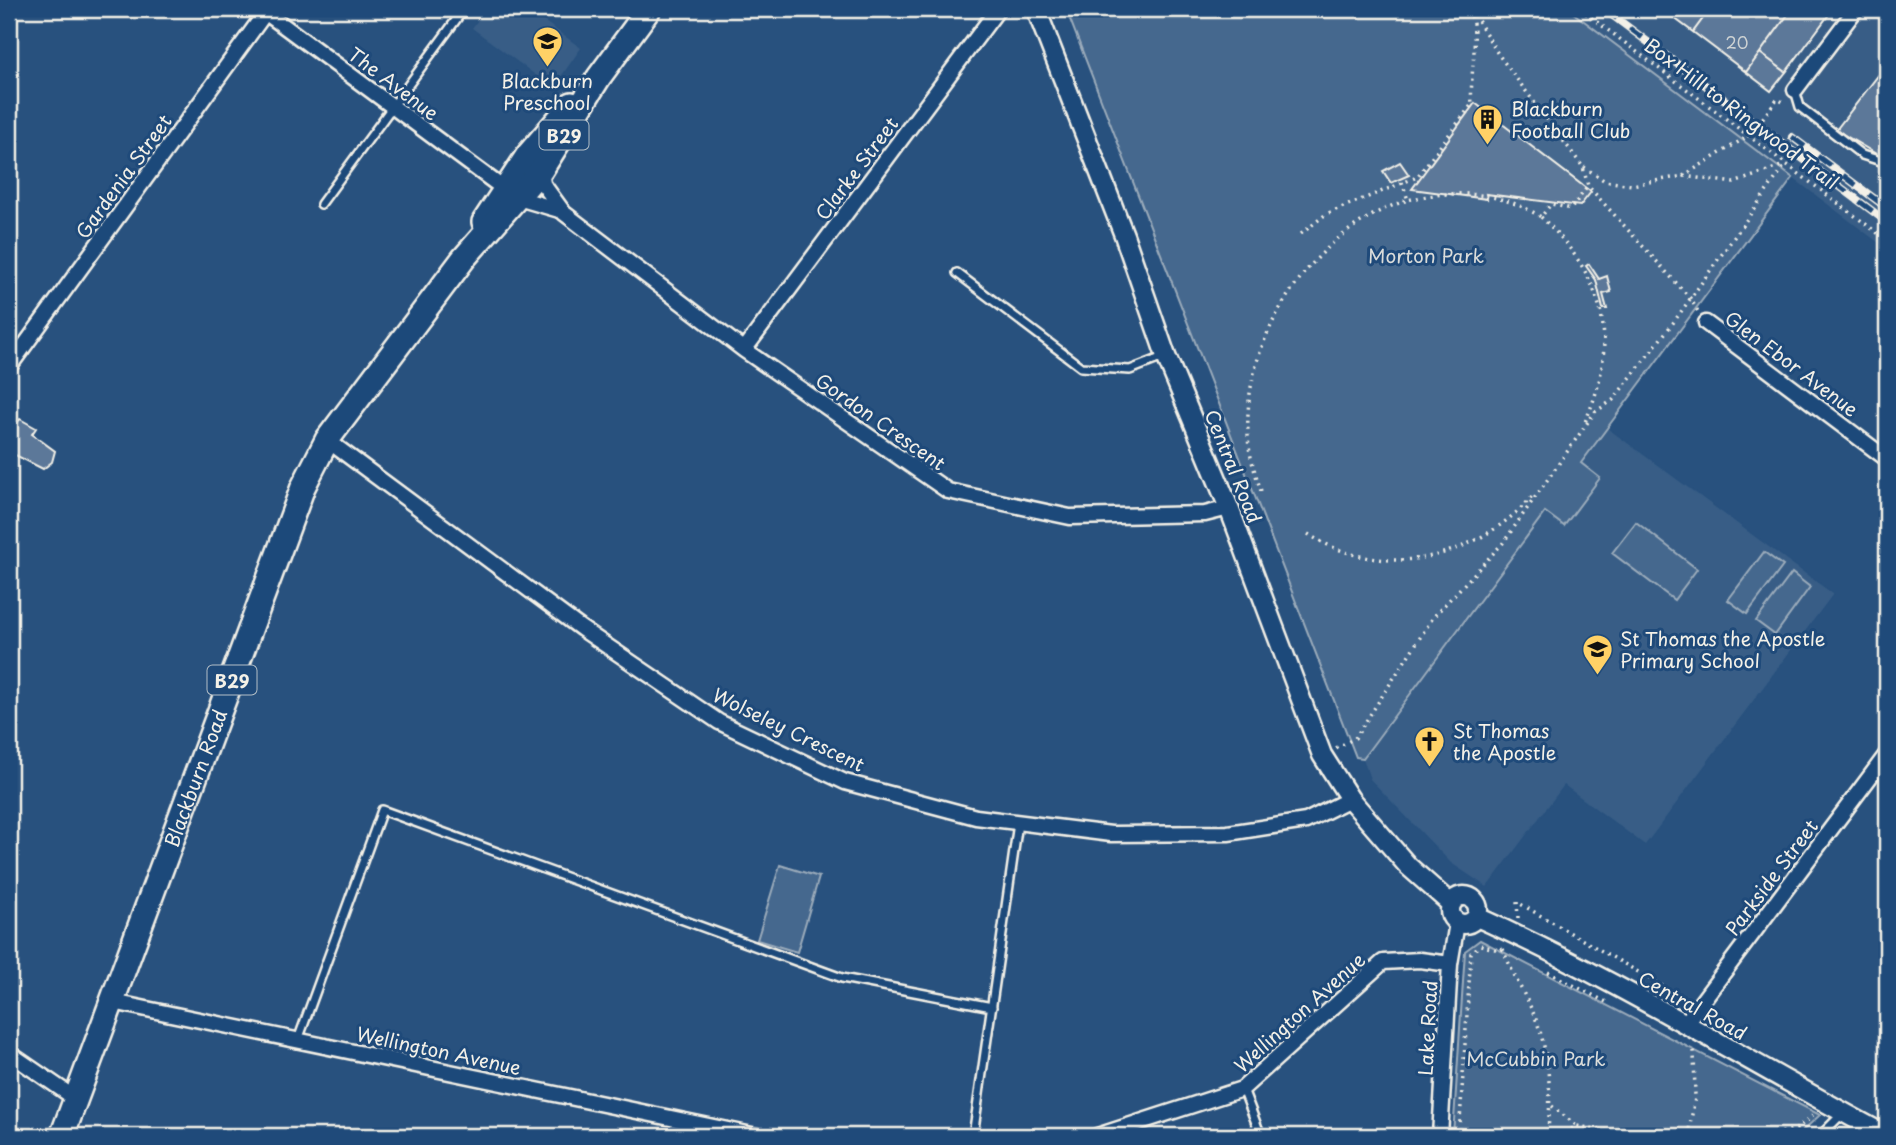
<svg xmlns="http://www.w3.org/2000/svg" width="1896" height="1145" viewBox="0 0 1896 1145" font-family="'Playpen Sans',sans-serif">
<rect width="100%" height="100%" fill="#28517e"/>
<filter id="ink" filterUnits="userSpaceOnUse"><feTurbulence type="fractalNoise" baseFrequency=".0143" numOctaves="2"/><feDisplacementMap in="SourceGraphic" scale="14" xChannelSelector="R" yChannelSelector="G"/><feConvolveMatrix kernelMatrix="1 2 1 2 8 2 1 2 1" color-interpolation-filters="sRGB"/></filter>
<g filter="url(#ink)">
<path fill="#375d86" d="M486 9H527L581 48 553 88 472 28Z
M1568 9H1887V249L1793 178Z
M1607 428 1833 594 1645 845 1564 785 1487 887 1451 863 1370 779 1363 758Z"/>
<path fill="#45688e" stroke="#9cacbb" stroke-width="2" d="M1066 9H1568L1793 178 1581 463 1600 478 1564 526 1545 512 1363 758 1356 757Z
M1636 522 1697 569 1674 600 1612 553Z
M1764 552 1783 566 1747 614 1728 600Z
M1792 573 1810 587 1775 635 1756 621Z
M780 865 819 877 797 952 757 940Z
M1480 940 1820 1115 1797 1136H1453L1465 951Z"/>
<path fill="#5b7899" stroke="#f4f1e8" stroke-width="2" d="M1662 9H1710L1693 32Z
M1710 9H1792L1746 72 1693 32Z
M1792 9H1833L1786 72 1760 53Z
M1760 53 1786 72 1771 91 1746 72Z
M1887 64V157L1883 158 1836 130Z
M1475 103 1591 192 1580 206 1486 194 1487 199 1412 189Z
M1400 162 1409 175 1391 183 1383 171Z
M1589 264 1599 279 1607 276 1611 292 1603 294 1607 309H1603L1596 280 1586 266Z
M20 419 36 428 32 434 55 451 52 462 43 469 9 452V434Z"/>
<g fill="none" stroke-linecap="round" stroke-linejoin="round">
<defs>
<path id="service" d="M1795 90 1800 107 1862 155 1887 163
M321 204 464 9
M957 273 1081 367 1130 370 1166 356
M298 1040 382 810 842 978 992 1007
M1243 1089 1261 1136
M973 1136 1018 823
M1820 1136 1843 1113"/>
<path id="minor" d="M261 9 504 189
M1795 90 1856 9
M541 170 543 184 564 213 744 350 948 491 1070 517 1205 514 1229 508
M518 198 559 210
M1706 323 1887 459
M744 350 998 9
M9 367 268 9
M327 440 582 629 719 722 845 782 976 817 1111 834 1228 833 1306 821 1350 799
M113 1002 757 1136
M1685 1024 1887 754
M9 1053 76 1099
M1097 1136 1242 1089 1383 962 1420 960 1450 964
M1440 1136 1450 964 1457 923"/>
<path id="tertiary" d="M1036 9 1124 235 1166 356 1229 508 1322 755 1350 799 1408 866 1451 904
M1450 910a14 14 0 1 1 28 0a14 14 0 1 1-28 0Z
M1477 917C1618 980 1750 1063 1887 1136"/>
<g id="primary">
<path d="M484 222 528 155 572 104"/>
<path id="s1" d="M62 1136 303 487 327 440 464 258 541 170 599 77 649 9"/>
</g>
</defs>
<use href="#service" stroke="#f4f1e8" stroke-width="12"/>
<use href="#minor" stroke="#f4f1e8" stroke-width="19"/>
<use href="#tertiary" stroke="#f4f1e8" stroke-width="23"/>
<use href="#primary" stroke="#f4f1e8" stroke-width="28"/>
<path stroke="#f4f1e8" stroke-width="3.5" stroke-dasharray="2 5" stroke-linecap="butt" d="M1471 9 1498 54 1583 167 1588 186 1690 298 1699 313
M1580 9 1887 240
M1771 107 1777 99 1785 103
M1584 167 1605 181 1632 185 1683 176 1734 183 1784 165
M1683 176 1750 135
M1402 182 1408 200C1453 189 1501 191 1541 217L1551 204 1571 209 1588 186
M1541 217C1605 277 1621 341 1585 422
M1301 234 1326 214 1417 177 1472 104C1469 72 1480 42 1470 11
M1261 491C1255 472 1248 453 1248 433 1243 336 1314 229 1408 200
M1308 534C1385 583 1476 559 1535 494
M1336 748 1355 738 1434 616 1503 543 1595 412 1613 400 1673 323 1786 164
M1518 918 1517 902 1685 999
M1503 949C1511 970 1521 988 1531 1008 1549 1045 1553 1096 1547 1136
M1548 972 1610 1004
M1552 1106 1577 1126
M1459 1136 1471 953 1480 945 1498 950 1504 948
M1559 1136 1577 1126 1642 1136
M1688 1136 1695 1098 1694 1048
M1761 1136 1797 1129 1813 1115"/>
<use href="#service" stroke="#1f4a7a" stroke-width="7"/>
<use href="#minor" stroke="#1f4a7a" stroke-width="14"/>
<use href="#tertiary" stroke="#1f4a7a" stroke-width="18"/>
<use href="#primary" stroke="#1f4a7a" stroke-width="23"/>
<defs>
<path id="rail" d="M1604 9 1887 222
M1792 137 1887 208"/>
</defs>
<use href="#rail" stroke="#f4f1e8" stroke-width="8"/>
<use href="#rail" stroke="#1f4a7a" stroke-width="5" stroke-dasharray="16" stroke-linecap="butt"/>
<path stroke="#f4f1e8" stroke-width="3.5" stroke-dasharray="2 5" stroke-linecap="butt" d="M1750 135 1771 107"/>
</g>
</g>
<defs>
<symbol id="school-pin" viewBox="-11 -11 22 30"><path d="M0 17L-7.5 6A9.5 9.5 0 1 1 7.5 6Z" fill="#ffd166" stroke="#1f4a7a"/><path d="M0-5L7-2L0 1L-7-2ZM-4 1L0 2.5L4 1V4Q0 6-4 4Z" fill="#111"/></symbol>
<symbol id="building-pin" viewBox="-11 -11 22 30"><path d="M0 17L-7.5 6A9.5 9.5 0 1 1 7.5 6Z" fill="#ffd166" stroke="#1f4a7a"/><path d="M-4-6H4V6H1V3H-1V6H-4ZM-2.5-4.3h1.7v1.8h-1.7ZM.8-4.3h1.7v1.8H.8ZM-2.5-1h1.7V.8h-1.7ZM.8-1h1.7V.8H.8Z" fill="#111"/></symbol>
<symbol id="church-pin" viewBox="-11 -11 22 30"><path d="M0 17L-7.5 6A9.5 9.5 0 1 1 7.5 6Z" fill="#ffd166" stroke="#1f4a7a"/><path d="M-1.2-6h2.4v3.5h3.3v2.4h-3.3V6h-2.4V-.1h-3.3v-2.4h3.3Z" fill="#111"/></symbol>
</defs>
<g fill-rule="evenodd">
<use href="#school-pin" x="530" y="24" width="35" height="47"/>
<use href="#building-pin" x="1470" y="102" width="35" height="47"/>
<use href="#school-pin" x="1580" y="632" width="35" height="47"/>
<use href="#church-pin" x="1412" y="724" width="35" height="47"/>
</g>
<g text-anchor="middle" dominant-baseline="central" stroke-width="6" stroke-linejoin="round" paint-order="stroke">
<g font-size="16" fill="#ced3d4">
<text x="1737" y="42">20</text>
</g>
<g fill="#1f4a7a" stroke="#b4bfc7" stroke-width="2">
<rect x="539.5" y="120.5" width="49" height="29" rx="5"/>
<rect x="207.5" y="665.5" width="49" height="29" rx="5"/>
</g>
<g font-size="18" font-weight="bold" fill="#f4f1e8">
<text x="564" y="135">B29</text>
<text x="232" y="680">B29</text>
</g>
<g font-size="19" fill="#f4f1e8" stroke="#1f4a7a" text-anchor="start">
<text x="547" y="80" text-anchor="middle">Blackburn<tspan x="547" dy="22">Preschool</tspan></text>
<text x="1511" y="108">Blackburn<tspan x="1511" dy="22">Football Club</tspan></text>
<text x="1620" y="638">St Thomas the Apostle<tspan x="1620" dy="22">Primary School</tspan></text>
<text x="1453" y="730">St Thomas<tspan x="1453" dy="22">the Apostle</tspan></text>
</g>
<g font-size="19" fill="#f4f1e8" stroke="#1f4a7a">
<text transform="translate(394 83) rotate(37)">The Avenue</text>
<text transform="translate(1742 113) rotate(37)">Box Hill to Ringwood Trail</text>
<text transform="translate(856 168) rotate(-53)">Clarke Street</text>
<text transform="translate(123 176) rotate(-54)">Gardenia Street</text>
<text transform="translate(1792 363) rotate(37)">Glen Ebor Avenue</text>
<text transform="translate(881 421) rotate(35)">Gordon Crescent</text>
<text transform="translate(1234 466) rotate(68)">Central Road</text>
<text transform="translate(789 729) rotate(26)">Wolseley Crescent</text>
<text stroke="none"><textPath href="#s1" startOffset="382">Blackburn Road</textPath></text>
<text transform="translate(1771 877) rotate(-53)">Parkside Street</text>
<text transform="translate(1693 1005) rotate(29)">Central Road</text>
<text transform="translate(1299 1012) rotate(-42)">Wellington Avenue</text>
<text transform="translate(1427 1028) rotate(-87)">Lake Road</text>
<text transform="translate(439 1050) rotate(12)">Wellington Avenue</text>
</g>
<g font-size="19" fill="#dadcda" stroke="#1f4a7a">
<text x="1426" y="255">Morton Park</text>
<text x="1536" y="1058">McCubbin Park</text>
</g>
</g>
<rect width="1896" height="1145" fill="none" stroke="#1f4a7a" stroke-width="35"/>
<rect x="18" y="18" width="1861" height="1110" fill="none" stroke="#f4f1e8" stroke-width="2.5" filter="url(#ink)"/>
</svg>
